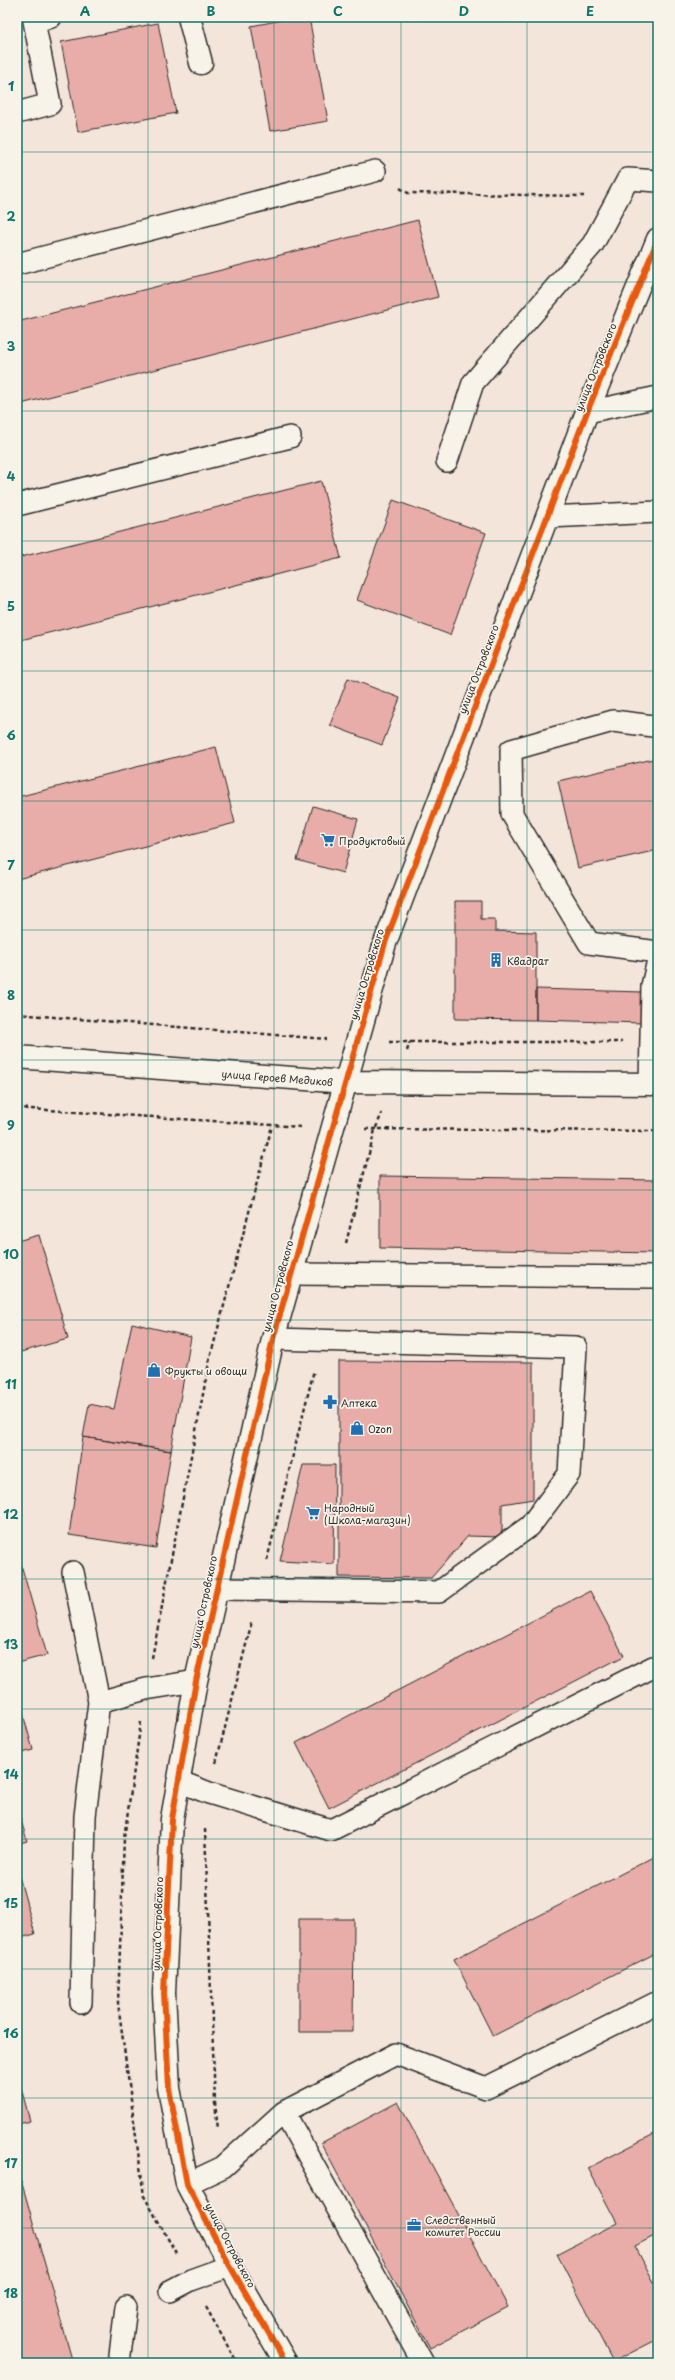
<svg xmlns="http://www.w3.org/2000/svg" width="675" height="2380" viewBox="0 0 675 2380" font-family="'Playpen Sans',sans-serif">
<rect width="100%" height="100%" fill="#f4e5db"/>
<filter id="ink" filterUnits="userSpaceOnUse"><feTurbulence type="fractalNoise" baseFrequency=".025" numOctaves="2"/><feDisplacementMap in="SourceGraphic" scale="8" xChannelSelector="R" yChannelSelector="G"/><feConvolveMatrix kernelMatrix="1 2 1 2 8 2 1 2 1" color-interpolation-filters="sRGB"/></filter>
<g filter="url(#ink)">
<path fill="#e8ada8" stroke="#2b2b2b" d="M298 17H309L328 121 270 131 251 26Z
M158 23 176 113 78 132 61 42Z
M418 220 438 297 17 405V322Z
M321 481 341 558 17 641V558Z
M393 500 486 533 450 635 357 600Z
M348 678 400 698 382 745 330 725Z
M216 747 235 823 17 879V797Z
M653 759 658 782V850L578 868 558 781Z
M313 806 358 819 343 873 297 860Z
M455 901H481V919H495V931L536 932V1020L455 1019Z
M536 989 643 992V1023L536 1020Z
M380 1176 658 1180V1253L380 1248Z
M39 1235 68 1339 17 1353V1241Z
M132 1323 191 1337 171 1451 83 1437 89 1404 114 1409Z
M339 1361 533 1362V1499L502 1504V1537L468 1536 431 1578 339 1577Z
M83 1437 171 1451 156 1548 69 1535Z
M303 1465H335L334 1564 280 1561Z
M20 1561 47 1655 17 1663V1562Z
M590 1591 624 1656 329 1808 296 1743Z
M17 1692 33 1750 17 1754Z
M17 1806 27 1841 17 1844Z
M658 1855V1952L493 2036 454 1959Z
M17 1869 35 1934 17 1939Z
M299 1919H354L353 2032H299Z
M17 2073 30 2121 17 2124Z
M398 2102 508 2307 430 2348 321 2143Z
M658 2132V2234L635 2246 658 2290V2339L613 2362 557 2254 617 2223 588 2168Z
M17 2166 73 2363H17Z"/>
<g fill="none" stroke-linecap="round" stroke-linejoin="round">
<defs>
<path id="service" d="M17 113 50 104 34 21 51 17
M17 264 375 171
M587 412 658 397
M447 461 473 383 593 244 628 179 658 181
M17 505 290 437
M548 517 658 512
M653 726 613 721 511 750 512 814 589 943 658 952
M650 1084 652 986 658 960
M290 1274 658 1277
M73 1572 99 1702
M216 1589 439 1592 530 1526 569 1474 576 1347 273 1339
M178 1781 209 1793 331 1830 653 1667
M81 2003 85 1816 99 1702 146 1689 196 1681
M284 2112 396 2054 486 2088 658 2002
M187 2184 223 2167 284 2112 423 2363
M170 2291 191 2280 230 2266
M119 2363 126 2307"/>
<g id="minor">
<path d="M189 17 201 63"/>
<path id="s1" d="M17 1057 345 1082 658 1084"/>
<path d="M286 2363 230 2266 187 2184 169 2088 164 1993 172 1819 196 1681 273 1339 385 943 587 412 658 239"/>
</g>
</defs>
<use href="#service" stroke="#2b2b2b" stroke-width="24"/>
<use href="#minor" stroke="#2b2b2b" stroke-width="25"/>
<path stroke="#2b2b2b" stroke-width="2.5" stroke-dasharray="4 3" stroke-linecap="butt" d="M400 188 408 193 584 196
M17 1014 326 1039
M389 1042H622
M407 1051 410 1042
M17 1108 302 1127
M365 1129 658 1131
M346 1243 375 1130 382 1113
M267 1560 314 1370
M152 1658 210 1358 272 1126
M141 1722 124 1838 118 2003 144 2196 176 2253
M216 1763 252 1621
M205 1829 215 2103 218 2129
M206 2307 237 2363"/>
<use href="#service" stroke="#f7f3e8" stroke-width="21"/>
<use href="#minor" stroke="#f7f3e8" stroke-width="22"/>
<defs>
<path id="cycleway" d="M286 2363 230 2266 187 2184 169 2088 164 1993 172 1819 196 1681 273 1339 385 943 587 412 658 239"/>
</defs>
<use href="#cycleway" stroke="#f7f3e8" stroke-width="8"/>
<use href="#cycleway" stroke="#e8590c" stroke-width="6"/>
</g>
</g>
<path fill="none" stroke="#0f766e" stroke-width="1" stroke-opacity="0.55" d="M148 17V2363M274 17V2363M401 17V2363M527 17V2363M17 152H658M17 282H658M17 411H658M17 541H658M17 671H658M17 801H658M17 930H658M17 1060H658M17 1190H658M17 1320H658M17 1450H658M17 1579H658M17 1709H658M17 1839H658M17 1969H658M17 2098H658M17 2228H658"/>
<defs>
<symbol id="supermarket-bare" viewBox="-9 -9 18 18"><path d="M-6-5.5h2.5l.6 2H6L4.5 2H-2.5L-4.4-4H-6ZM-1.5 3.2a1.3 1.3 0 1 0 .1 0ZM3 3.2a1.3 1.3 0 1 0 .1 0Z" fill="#1f6fb2" stroke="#f7f3e8" stroke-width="2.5" paint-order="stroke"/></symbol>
<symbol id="building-bare" viewBox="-9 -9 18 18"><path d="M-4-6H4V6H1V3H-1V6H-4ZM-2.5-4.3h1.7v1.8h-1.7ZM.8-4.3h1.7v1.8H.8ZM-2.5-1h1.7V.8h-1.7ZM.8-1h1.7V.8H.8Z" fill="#1f6fb2" stroke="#f7f3e8" stroke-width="2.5" paint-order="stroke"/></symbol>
<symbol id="shop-bare" viewBox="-9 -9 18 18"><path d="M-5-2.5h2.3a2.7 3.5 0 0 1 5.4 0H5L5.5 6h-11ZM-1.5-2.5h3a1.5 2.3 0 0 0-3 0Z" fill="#1f6fb2" stroke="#f7f3e8" stroke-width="2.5" paint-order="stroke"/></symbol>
<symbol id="pharmacy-bare" viewBox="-9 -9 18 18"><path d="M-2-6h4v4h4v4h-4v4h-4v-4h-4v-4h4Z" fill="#1f6fb2" stroke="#f7f3e8" stroke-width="2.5" paint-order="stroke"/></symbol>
<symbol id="office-bare" viewBox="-9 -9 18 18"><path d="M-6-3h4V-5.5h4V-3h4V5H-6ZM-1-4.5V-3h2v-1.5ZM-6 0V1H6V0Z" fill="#1f6fb2" stroke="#f7f3e8" stroke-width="2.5" paint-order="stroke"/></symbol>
</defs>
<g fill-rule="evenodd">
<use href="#supermarket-bare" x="318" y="830" width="20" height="20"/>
<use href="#building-bare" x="486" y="950" width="20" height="20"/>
<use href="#shop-bare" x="144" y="1360" width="20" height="20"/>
<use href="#pharmacy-bare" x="320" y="1392" width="20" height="20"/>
<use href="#shop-bare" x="347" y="1418" width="20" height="20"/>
<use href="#supermarket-bare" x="303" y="1503" width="20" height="20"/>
<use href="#office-bare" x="404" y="2215" width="20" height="20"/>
</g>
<g text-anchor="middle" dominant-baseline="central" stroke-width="3.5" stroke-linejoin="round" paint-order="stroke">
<g font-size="10" fill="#2b2b2b" stroke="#f7f3e8">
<text transform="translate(595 367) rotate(-68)">улица Островского</text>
<text transform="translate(478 669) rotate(-69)">улица Островского</text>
<text transform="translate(366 974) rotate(-73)">улица Островского</text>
<text stroke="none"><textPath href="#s1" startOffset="261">улица Героев Медиков</textPath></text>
<text transform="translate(277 1286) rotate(-75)">улица Островского</text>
<text transform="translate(203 1602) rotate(-78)">улица Островского</text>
<text transform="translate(157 1924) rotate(-88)">улица Островского</text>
<text transform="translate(231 2245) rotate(62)">улица Островского</text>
</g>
<g font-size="10" fill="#2b2b2b" stroke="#f7f3e8" text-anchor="start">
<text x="339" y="840">Продуктовый</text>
<text x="507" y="960">Квадрат</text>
<text x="165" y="1370">Фрукты и овощи</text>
<text x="341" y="1402">Аптека</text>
<text x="368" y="1428">Ozon</text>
<text x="324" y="1507">Народный<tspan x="324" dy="12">(Школа-магазин)</tspan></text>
<text x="425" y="2219">Следственный<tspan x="425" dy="12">комитет России</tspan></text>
</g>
</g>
<rect width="675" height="2380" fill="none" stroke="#f7f3e8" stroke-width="44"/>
<rect x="22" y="22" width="631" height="2336" fill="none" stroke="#0f766e" stroke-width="1.5"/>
<g font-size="13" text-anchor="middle" font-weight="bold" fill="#0f766e">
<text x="85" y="16">A</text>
<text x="211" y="16">B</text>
<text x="338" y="16">C</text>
<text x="464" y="16">D</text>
<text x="590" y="16">E</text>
<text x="11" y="91">1</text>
<text x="11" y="221">2</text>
<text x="11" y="351">3</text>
<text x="11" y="481">4</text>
<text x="11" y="611">5</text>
<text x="11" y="740">6</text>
<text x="11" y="870">7</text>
<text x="11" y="1000">8</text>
<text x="11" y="1130">9</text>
<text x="11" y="1259">10</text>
<text x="11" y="1389">11</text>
<text x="11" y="1519">12</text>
<text x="11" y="1649">13</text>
<text x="11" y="1779">14</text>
<text x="11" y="1908">15</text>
<text x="11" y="2038">16</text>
<text x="11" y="2168">17</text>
<text x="11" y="2298">18</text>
</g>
</svg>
